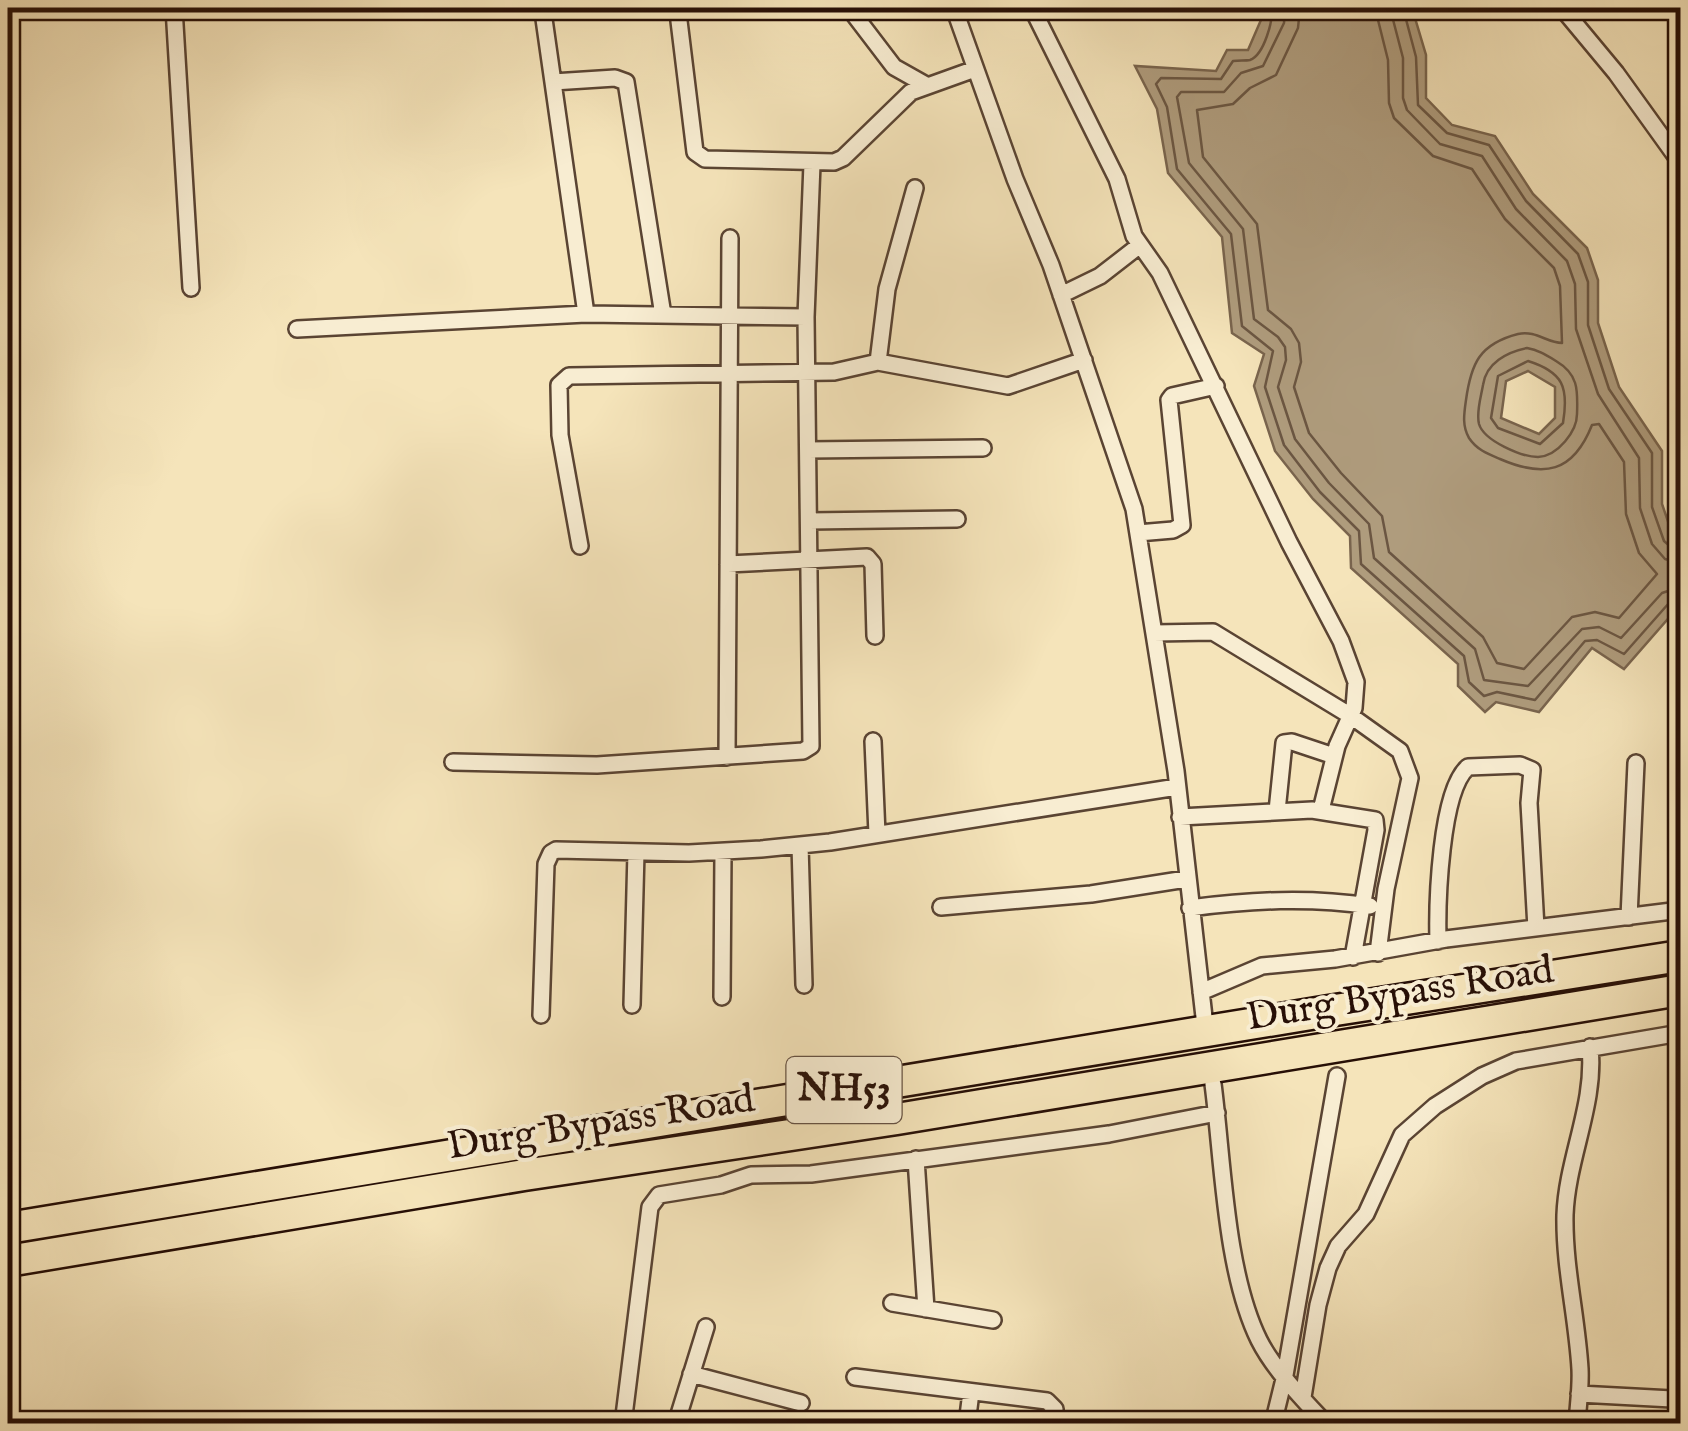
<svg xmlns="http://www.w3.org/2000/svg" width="1688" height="1431" viewBox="0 0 1688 1431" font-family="'IM FELL English',serif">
<rect width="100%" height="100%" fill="#f5e4ba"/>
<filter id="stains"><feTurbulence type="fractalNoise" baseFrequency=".002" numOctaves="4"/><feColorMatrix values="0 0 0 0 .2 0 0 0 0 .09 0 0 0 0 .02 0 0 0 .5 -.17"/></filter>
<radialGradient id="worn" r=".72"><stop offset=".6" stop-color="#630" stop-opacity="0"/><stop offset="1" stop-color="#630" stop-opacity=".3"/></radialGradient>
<path fill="#af9c7d" stroke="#79644d" stroke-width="2.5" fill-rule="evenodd" d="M1238 8H1412L1426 55V98L1452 125 1495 136 1533 194 1587 248 1598 280V323L1619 387 1662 451V504L1673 536 1680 544V605L1624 669 1592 648 1539 712 1496 702 1485 712 1458 686V664L1351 568 1350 536 1313 499 1275 451 1254 386 1264 354 1232 333 1222 237 1168 173 1157 109 1135 66 1216 71 1227 50H1248L1264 13ZM1528 371 1555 387V418L1539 434 1501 418 1506 381Z"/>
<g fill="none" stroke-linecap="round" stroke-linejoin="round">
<path stroke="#6b5642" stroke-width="2.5" d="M1271 8C1274 19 1264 55 1250 60 1245 61 1239 60 1233 61L1221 79 1161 78 1156 84 1167 107 1177 169 1231 234 1242 326 1273 351 1265 387 1284 445 1320 492 1359 531 1361 564 1464 656 1469 682 1484 696 1497 692 1535 700 1585 641 1597 640 1624 654 1669 603 1680 600
M1285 8 1284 23 1263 66 1241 73 1224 92H1181L1177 97 1189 163 1243 229 1254 319 1278 337 1285 347 1286 360 1278 387 1295 439 1329 483 1369 524 1374 558 1475 649 1484 680 1528 686 1582 629 1599 627 1621 638 1662 593 1680 587
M1300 8 1298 28 1276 75 1250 88 1233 104 1197 110 1203 157 1257 224 1268 310 1291 329 1299 343 1301 362 1294 387 1309 433 1341 473 1382 516 1389 552 1483 637 1497 663 1524 669 1572 617 1595 612 1619 618 1657 574 1639 553 1626 514 1624 462 1599 424 1592 425C1573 473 1544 478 1500 459 1488 454 1477 450 1469 438 1462 426 1464 414 1466 400 1471 364 1479 344 1518 334 1536 330 1547 343 1562 343L1560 286 1554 268 1505 219 1472 169 1433 156 1394 118 1389 103 1388 60 1375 8
M1390 8 1403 58V98L1407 110 1440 144 1482 156 1516 209 1567 261 1575 284 1576 329 1598 394 1639 458 1640 508 1652 544 1665 559 1680 563
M1403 8 1416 57 1418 105 1447 133 1489 145 1526 201 1578 254 1588 282V325L1609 389 1652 453V507L1664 541 1672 548 1680 550
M1527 348C1538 350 1546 355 1556 361 1578 374 1578 389 1577 414 1577 431 1558 456 1538 457 1522 457 1484 441 1479 424 1476 412 1481 397 1483 385 1486 363 1507 352 1527 348Z
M1528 361C1563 372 1569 387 1563 423L1540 444 1498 428 1491 418 1498 376Z"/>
<defs>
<path id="street" d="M174 8 191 288
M849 8 894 67 926 85
M954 8 1015 179 1051 265 1134 509 1176 771 1204 1017
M1032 8 1117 179 1134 236 1160 273 1289 542 1341 641 1356 682 1354 708 1337 746 1321 810
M1562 8 1616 73 1680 162
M543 12 586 314
M679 21 695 152 705 159 834 162 843 158 911 92 975 69
M553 82 615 78 626 82 663 315
M1061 295 1100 276 1140 245
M297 329 586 314 806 317
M878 362 887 289 915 188
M808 450 983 448
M809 521 957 519
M1138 533 1173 530 1182 525 1169 400 1172 396 1216 386
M580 546 560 435 559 385 569 376 834 372 878 362 1008 386 1084 360
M728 564 867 557 873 564 875 636
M1154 633 1213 632 1351 716 1400 751 1410 778 1386 889 1378 953
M873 741 877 834
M727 757 730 238
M453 762 597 765 803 751 811 746 806 317 812 164
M1277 811 1284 743 1292 742 1334 756
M1180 817 1312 810 1375 820 1376 830 1353 957
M800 845 804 985
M941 907 1091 894 1186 879
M1190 908C1251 900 1309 897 1370 906
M1629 917 1636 763
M1438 941C1437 904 1440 791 1468 767L1520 765 1532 770 1529 803 1536 928
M1201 992 1262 966 1335 959 1446 939 1680 910
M722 997 723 852
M632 1005 636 852
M541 1015 546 864 551 853 556 850 689 853 761 849 830 842 1177 787
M1213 1084C1223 1160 1225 1271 1259 1340 1274 1370 1303 1399 1326 1424
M916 1159 926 1309
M892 1303 993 1320
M691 1374 801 1403
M855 1377 1047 1401 1055 1409 1053 1424
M1579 1394 1672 1399
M1303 1397 1318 1305 1328 1268 1338 1246 1366 1214 1402 1135 1435 1106 1482 1076 1516 1061 1680 1033
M623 1424 650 1207 659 1195 721 1185 751 1175 811 1174 1109 1134 1217 1113
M676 1424 706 1327
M967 1424 971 1392
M1273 1424 1285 1375 1337 1076
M1577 1424C1578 1406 1581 1387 1580 1369 1577 1317 1564 1267 1565 1215 1567 1158 1596 1104 1590 1047"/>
<path id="highway" d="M8 1228 1329 1011 1680 956
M8 1261 524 1175 897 1119 1680 990"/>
</defs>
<use href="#street" stroke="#5a4433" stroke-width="20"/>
<use href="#highway" stroke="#270f06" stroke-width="35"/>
<use href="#street" stroke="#f8edd2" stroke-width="15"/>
<use href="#highway" stroke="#f5e4ba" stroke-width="30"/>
</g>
<g text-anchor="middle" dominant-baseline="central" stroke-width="8" stroke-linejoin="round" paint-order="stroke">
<rect fill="#f8edd2" stroke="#665243" stroke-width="2.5" x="786.5" y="1057" width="115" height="66" rx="8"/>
<g font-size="38" font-weight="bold" fill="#270f06">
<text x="844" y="1090">NH53</text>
</g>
<g font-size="40" fill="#270f06" stroke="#f8edd2">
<text transform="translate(1400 995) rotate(-9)">Durg Bypass Road</text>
<text transform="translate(601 1124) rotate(-9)">Durg Bypass Road</text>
</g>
</g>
<rect width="1688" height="1431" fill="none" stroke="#f5e4ba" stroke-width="40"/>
<rect x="10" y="10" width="1668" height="1411" fill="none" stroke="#270f06" stroke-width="5"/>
<rect x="20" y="20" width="1648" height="1391" fill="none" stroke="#270f06" stroke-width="2.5"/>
<rect width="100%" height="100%" filter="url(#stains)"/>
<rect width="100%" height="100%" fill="url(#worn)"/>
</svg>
